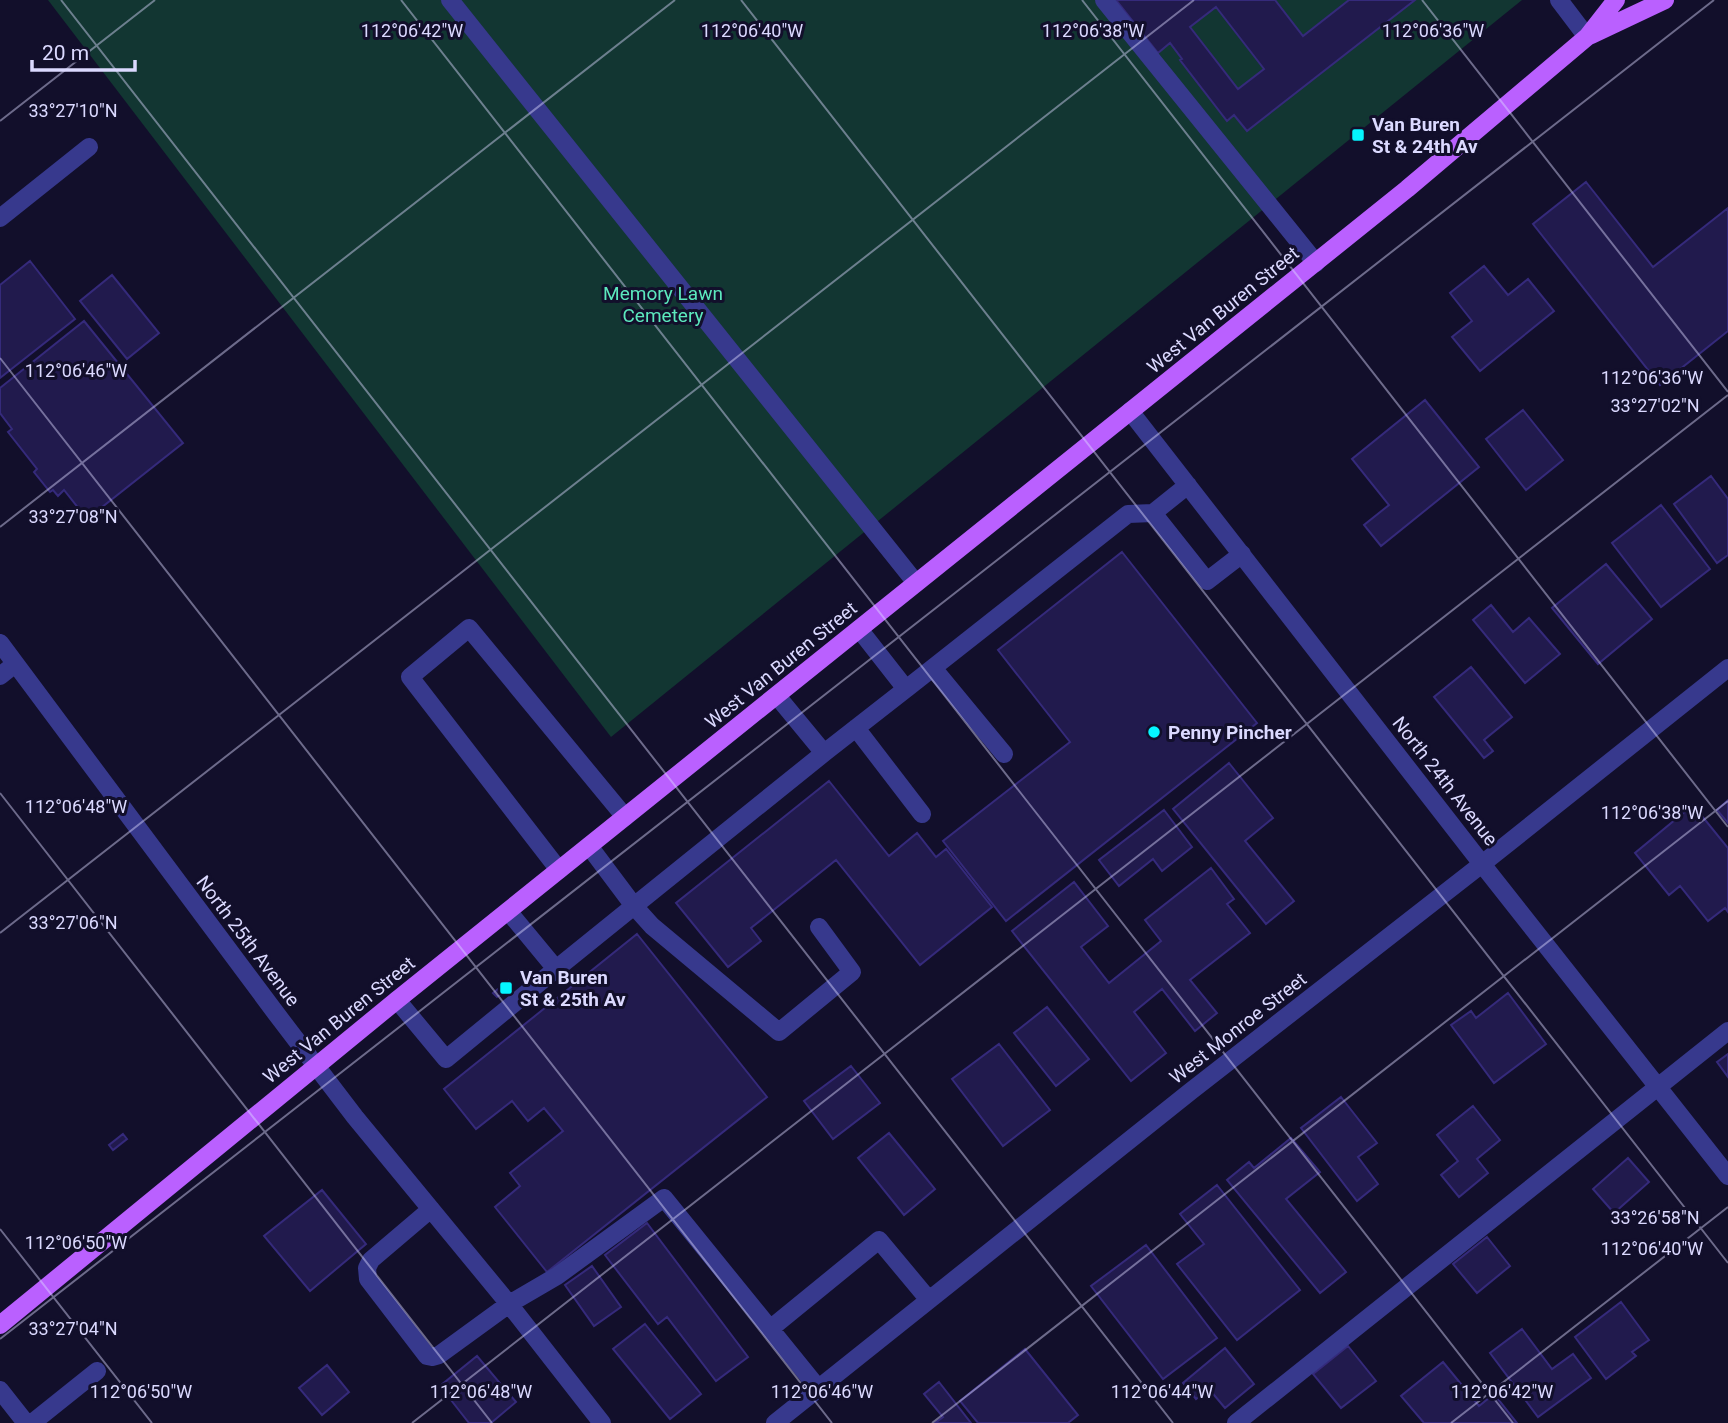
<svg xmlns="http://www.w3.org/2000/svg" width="1728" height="1423" viewBox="0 0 1728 1423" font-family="Roboto,sans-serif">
<rect width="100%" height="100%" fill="#120f2b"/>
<path fill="#123632" d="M48 0H1522L611 737Z"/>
<path fill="#211a4d" stroke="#352a7b" stroke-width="2" fill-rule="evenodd" d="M1116 0H1275L1303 36 1349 0H1415L1247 131 1234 115 1227 121 1180 60 1182 59 1170 43 1158 53ZM1216 7 1264 69 1238 89 1190 27Z
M1586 182 1653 267 1728 208V331L1660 385 1533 224Z
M30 261 75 319 0 378V285Z
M1484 266 1508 295 1528 279 1554 311 1480 371 1452 337 1472 321 1450 293Z
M112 275 159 333 127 359 80 301Z
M84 321 183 443 87 519 64 490 58 496 53 490 50 492 34 472 37 469 8 432 12 429 0 413V388Z
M1425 400 1479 467 1381 546 1364 525 1389 505 1352 459Z
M1523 410 1563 460 1526 490 1486 439Z
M1711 476 1728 499V555L1717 563 1674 504Z
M1661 505 1710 569 1661 607 1612 543Z
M1122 552 1257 723 1006 921 943 841 1070 742 998 650Z
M1606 564 1652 619 1598 664 1552 608Z
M1491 605 1513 632 1529 618 1560 654 1525 683 1473 620Z
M1471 667 1512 717 1484 740 1493 751 1484 758 1434 697Z
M1229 763 1273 818 1245 841 1294 901 1266 924 1173 809Z
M829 781 889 856 917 833 936 857 946 849 992 907 920 965 836 860 751 928 761 941 728 967 676 903Z
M1728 800V823L1717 810Z
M1693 805 1728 848V912L1725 908 1708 921 1680 886 1669 895 1635 853Z
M1164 810 1192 847 1162 871 1153 859 1119 886 1099 860Z
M1211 868 1234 899 1227 904 1250 933 1190 980 1217 1013 1195 1031 1162 989 1134 1012 1166 1053 1131 1081 1012 931 1074 882 1108 926 1081 947 1109 983 1161 941 1145 920Z
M637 934 767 1097 547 1272 495 1207 520 1186 510 1173 563 1131 544 1108 528 1121 512 1101 476 1129 444 1089Z
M508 981 511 986 497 997 493 993Z
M1508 993 1546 1044 1494 1083 1451 1025 1471 1011 1476 1018Z
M1047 1007 1089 1059 1056 1086 1014 1033Z
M999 1044 1050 1110 1003 1146 952 1079Z
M1728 1054V1077L1717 1062Z
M851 1066 880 1103 833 1139 804 1101Z
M1341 1097 1377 1143 1358 1157 1378 1184 1357 1201 1301 1128Z
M1473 1106 1500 1140 1477 1159 1488 1173 1459 1197 1441 1175 1458 1161 1437 1135Z
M889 1133 935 1189 904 1215 858 1158Z
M123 1134 127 1139 113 1150 109 1145Z
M1291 1138 1320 1172 1286 1199 1346 1272 1320 1293 1227 1180 1249 1162 1254 1168Z
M1628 1158 1649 1182 1614 1213 1593 1189Z
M1217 1185 1300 1290 1237 1340 1177 1264 1204 1244 1180 1214Z
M322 1190 366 1244 310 1291 264 1236Z
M647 1223 748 1357 716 1381 667 1317 658 1324 605 1255Z
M1487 1237 1510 1266 1477 1293 1453 1264Z
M1146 1245 1217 1338 1163 1379 1091 1286Z
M592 1266 621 1307 594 1326 565 1285Z
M1621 1302 1649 1340 1632 1352 1636 1356 1606 1379 1575 1337Z
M645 1324 701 1394 670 1419 613 1349Z
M1522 1329 1552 1369 1573 1354 1591 1378 1538 1417 1490 1353Z
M1348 1346 1376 1381 1341 1408 1313 1374Z
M1225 1348 1254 1384 1225 1408 1209 1389 1196 1399 1183 1383Z
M1025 1349 1078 1415 1068 1423H978L960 1401Z
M477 1356 516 1402 491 1423H469L440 1386Z
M1443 1362 1479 1406 1494 1394 1517 1423H1424L1401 1396Z
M327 1365 349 1392 322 1415 299 1388Z
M939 1382 971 1423H935L943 1417 924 1394Z"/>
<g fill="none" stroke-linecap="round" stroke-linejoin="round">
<path stroke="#37398d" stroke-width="18" d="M450 0 916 583
M1104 0 1316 263
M1559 0 1587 37
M0 218 89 147
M1130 411 1482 864 1728 1176
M1153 513 1188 485
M0 643 275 1012 355 1117 509 1304 602 1423
M933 668 1004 754
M0 676 15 664
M906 689 1128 514 1153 513 1207 581 1242 554
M777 696 824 753 634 906 652 926 779 1032 852 972 819 927
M856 728 922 814
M824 753 906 689 859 629
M559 870 410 677 469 628 625 817
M556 969 634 906 589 846
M397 1000 446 1059 556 969 508 911
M431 1209 371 1260 367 1268 368 1279 427 1356 432 1357 439 1355 509 1304 557 1276 664 1198 818 1388
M770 1329 879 1240 929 1300
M0 1390 26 1423
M32 1423 97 1371
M775 1423 1191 1091 1482 864 1728 668
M1236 1423 1728 1031"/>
<path stroke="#ba60ff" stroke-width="18" d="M1591 35 1665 0
M0 1325 397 1000 1407 189 1587 37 1616 0"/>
</g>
<path fill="none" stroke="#dbd9ff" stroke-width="2" stroke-opacity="0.45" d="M61 0 1173 1423M401 0 1513 1423M741 0 1728 1263M1082 0 1728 827M1422 0 1728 392M0 121 155 0M0 358 832 1423M0 527 675 0M0 793 492 1423M0 933 1194 0M0 1229 152 1423M0 1339 1714 0M412 1423 1728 395M932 1423 1728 801M1451 1423 1728 1207"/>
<g fill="#05f5ff" stroke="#120f2b" stroke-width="2.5">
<rect x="1351" y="128" width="14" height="14" rx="3.5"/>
<circle cx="1154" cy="732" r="7"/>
<rect x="499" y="981" width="14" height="14" rx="3.5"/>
</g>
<g text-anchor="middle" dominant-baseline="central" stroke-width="6" stroke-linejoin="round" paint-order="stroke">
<g font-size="19" font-weight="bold" fill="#dbd9ff" stroke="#120f2b" text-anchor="start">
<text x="1372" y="124">Van Buren<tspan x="1372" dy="22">St &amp; 24th Av</tspan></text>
<text x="1168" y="732">Penny Pincher</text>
<text x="520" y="977">Van Buren<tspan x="520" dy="22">St &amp; 25th Av</tspan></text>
</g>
<g font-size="19" fill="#5ce8bd" stroke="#120f2b">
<text x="663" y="293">Memory Lawn<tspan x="663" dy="22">Cemetery</tspan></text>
</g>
<g font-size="19" fill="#dbd9ff" stroke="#120f2b">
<text transform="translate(1223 310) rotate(-39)">West Van Buren Street</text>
<text transform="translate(781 665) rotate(-39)">West Van Buren Street</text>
<text transform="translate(1445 781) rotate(52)">North 24th Avenue</text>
<text transform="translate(248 941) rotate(53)">North 25th Avenue</text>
<text transform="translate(339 1020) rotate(-39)">West Van Buren Street</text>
<text transform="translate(1238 1028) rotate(-38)">West Monroe Street</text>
</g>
</g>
<g font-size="18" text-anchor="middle" fill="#dbd9ff" stroke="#120f2b" stroke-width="6" stroke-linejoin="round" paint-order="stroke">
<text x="412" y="37">112°06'42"W</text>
<text x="1433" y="37">112°06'36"W</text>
<text x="752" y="37">112°06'40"W</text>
<text x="1093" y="37">112°06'38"W</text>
<text x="73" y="117">33°27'10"N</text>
<text x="76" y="377">112°06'46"W</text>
<text x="1652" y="384">112°06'36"W</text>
<text x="1655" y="412">33°27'02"N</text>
<text x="73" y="523">33°27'08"N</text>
<text x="76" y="813">112°06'48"W</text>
<text x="1652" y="819">112°06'38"W</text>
<text x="73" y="929">33°27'06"N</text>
<text x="1655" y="1224">33°26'58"N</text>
<text x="76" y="1249">112°06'50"W</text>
<text x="1652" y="1255">112°06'40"W</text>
<text x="73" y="1335">33°27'04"N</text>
<text x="141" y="1398">112°06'50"W</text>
<text x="481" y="1398">112°06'48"W</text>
<text x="822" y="1398">112°06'46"W</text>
<text x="1162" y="1398">112°06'44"W</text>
<text x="1502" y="1398">112°06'42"W</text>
</g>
<path d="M32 60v10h103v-10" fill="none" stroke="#dbd9ff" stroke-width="3.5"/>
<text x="42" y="60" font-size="21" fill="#dbd9ff" stroke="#120f2b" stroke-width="5" paint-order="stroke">20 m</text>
</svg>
